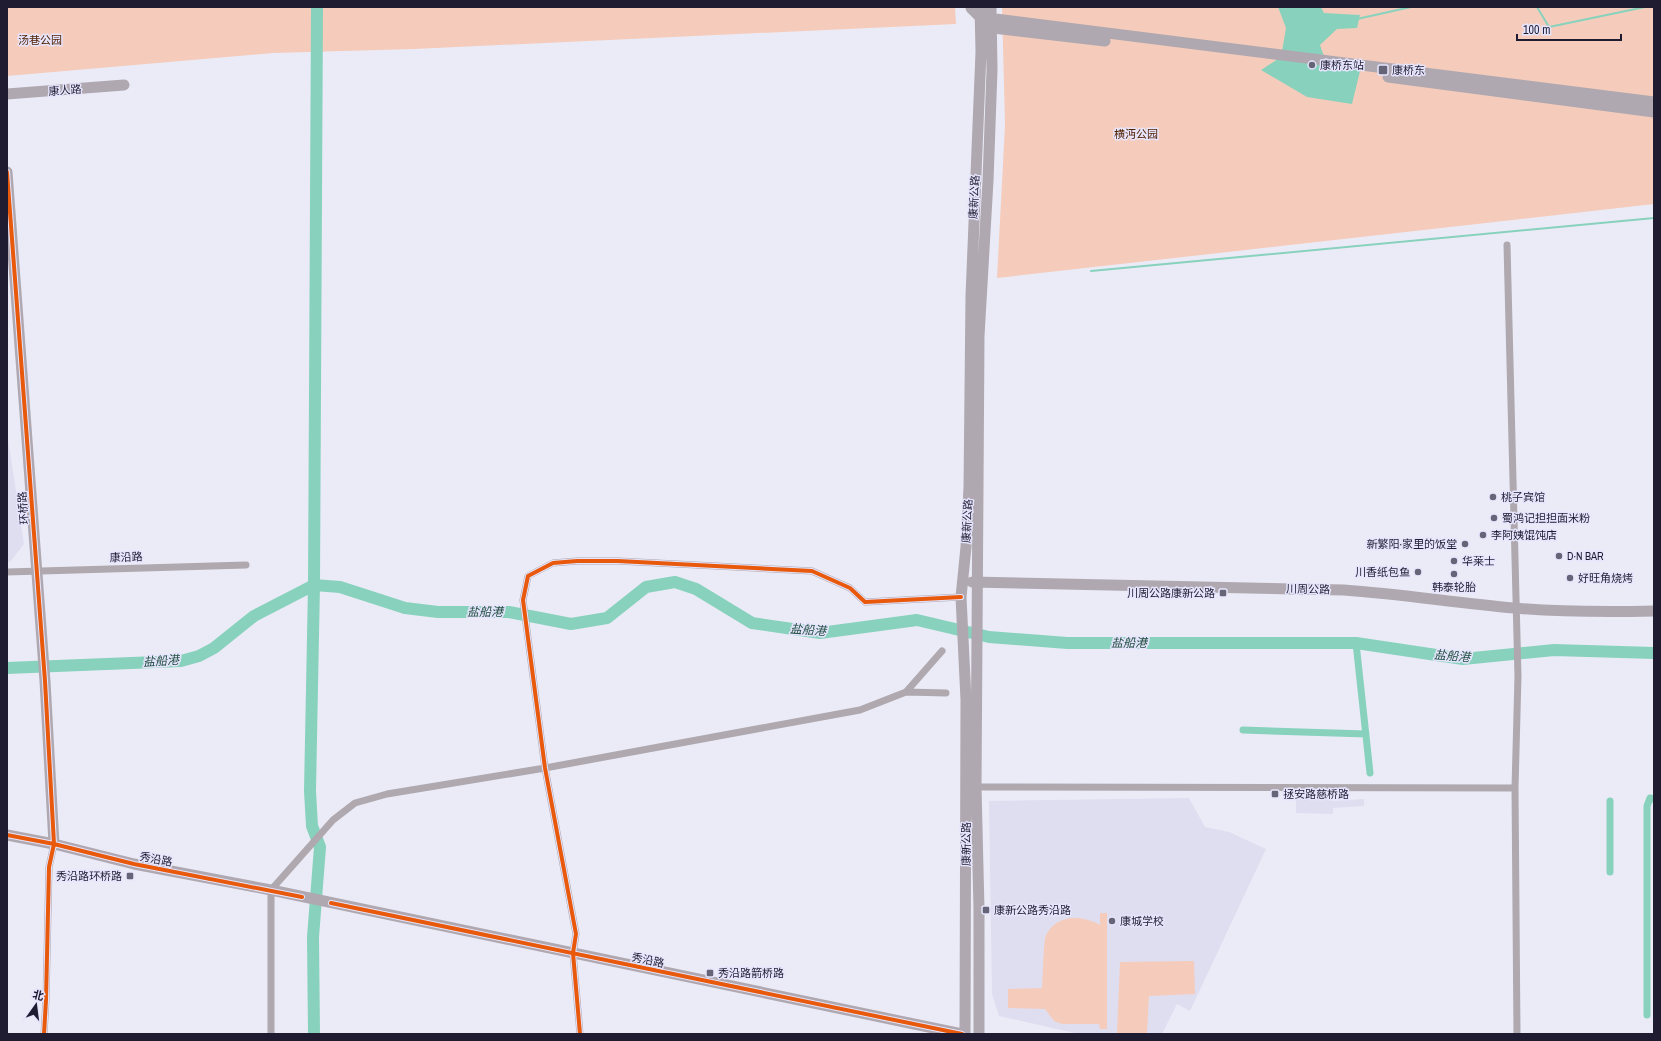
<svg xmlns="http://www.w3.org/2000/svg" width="1661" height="1041" viewBox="0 0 1661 1041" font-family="'Archivo Narrow','Noto Sans SC',sans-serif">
<rect width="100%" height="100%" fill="#ebebf7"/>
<path fill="#dfdef1" d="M7 432 24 544 10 562H7Z
M1296 797H1332V801L1364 799V806L1333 808V814L1296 813Z
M1189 798 1205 827 1229 832 1266 849 1190 1011 1177 1004 1162 1034H1079L999 1016 992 994 989 801Z"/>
<path fill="#f5ccbb" d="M7 7H955L956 24 414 49 273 53 7 76Z
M1002 7H1654V204L997 278 1005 125Z
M1100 913H1107V1029H1100L1099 1024H1062L1054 1021 1045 1009 1008 1008V989L1042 988C1043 978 1043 942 1046 935 1057 914 1081 915 1100 925Z
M1194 961 1195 994 1149 996 1147 1034 1117 1033 1120 962Z"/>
<path fill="#88d2bd" d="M1278 7H1321L1324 13 1360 15 1357 28 1337 29 1320 45 1326 62 1348 71 1362 63 1352 104 1307 97 1261 70 1281 57 1286 28Z"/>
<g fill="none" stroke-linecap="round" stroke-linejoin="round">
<path stroke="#88d2bd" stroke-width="2" d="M1537 7 1549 27 1645 7
M1357 19 1411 7
M1091 271 1654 218"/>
<path stroke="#88d2bd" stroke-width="7" d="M1356 643 1370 773
M1243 730 1366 734
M1610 801V872
M1647 1015V806L1650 798 1654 799"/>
<path stroke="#88d2bd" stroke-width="12" d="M7 668 181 661 199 656 214 648 254 616 314 585 340 587 405 608 438 612H509L571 624 607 618 646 587 675 582 696 589 752 623 820 633 917 620 989 637 1067 643H1356L1463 659 1554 650 1654 653
M314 1034 313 937 320 847 312 826 310 791 314 585 317 7"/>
<path stroke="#afa8ae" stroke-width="7" d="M1507 245 1518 676 1515 788 1517 1034
M7 572 246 565
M906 692 946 693
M976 787 1515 788
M44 1034 46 1000 49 867 54 844
M271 1034V890L333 820 355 803 387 794 545 768 860 710 906 692 942 651
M580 1034 573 953 576 934 545 768 523 600 528 576 553 563 577 561H618L812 571 850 588 865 602 961 597"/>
<path stroke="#afa8b0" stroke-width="11" d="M971 8 980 17 1654 102
M985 27 1105 41
M1388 77 1654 112
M7 94 124 85
M7 172 45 681 54 844
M972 582 1344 590C1401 594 1457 603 1514 608 1560 612 1608 612 1654 611
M7 835 54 844 134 864 271 890 962 1034
M965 1034 966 700 961 597 966 547 969 487 971 296 981 52 980 7
M979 1034V909L976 787 979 336 988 181 992 70 991 7"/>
<defs>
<path id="cycleway" d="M7 172 45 681 54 844 49 867 46 1000 44 1034
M7 835 54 844 134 864 302 897
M331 903 962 1034
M580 1034 573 953 576 934 545 768 523 600 528 576 553 563 577 561H618L812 571 850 588 865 602 961 597"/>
</defs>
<use href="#cycleway" stroke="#e6e5fd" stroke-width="6"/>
<use href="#cycleway" stroke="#e8590c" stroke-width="4"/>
</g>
<g fill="#666477" stroke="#e6e5fd" stroke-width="1.5">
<circle cx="1312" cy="65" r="4"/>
<rect x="1378" y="65" width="10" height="10" rx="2"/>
<circle cx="1493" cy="497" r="4"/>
<circle cx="1494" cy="518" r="4"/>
<circle cx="1483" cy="535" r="4"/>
<circle cx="1465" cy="544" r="4"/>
<circle cx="1559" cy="556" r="4"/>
<circle cx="1454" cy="561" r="4"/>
<circle cx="1418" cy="572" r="4"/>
<circle cx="1454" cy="574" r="4"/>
<circle cx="1570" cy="578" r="4"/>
<rect x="1219" y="589" width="8" height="8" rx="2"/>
<rect x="1271" y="790" width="8" height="8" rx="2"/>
<rect x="126" y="872" width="8" height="8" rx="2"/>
<rect x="982" y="906" width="8" height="8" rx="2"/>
<circle cx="1112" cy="921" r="4"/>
<rect x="706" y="969" width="8" height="8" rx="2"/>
</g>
<g text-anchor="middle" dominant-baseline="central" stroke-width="3" stroke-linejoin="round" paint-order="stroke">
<g font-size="11" fill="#522100" stroke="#e6e5fd">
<text x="40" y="40">汤巷公园</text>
<text x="1136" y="134">横沔公园</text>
</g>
<g font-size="11" fill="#1f1c32" stroke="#e6e5fd" text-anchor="start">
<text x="1320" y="65">康桥东站</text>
<text x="1392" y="70">康桥东</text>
<text x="1501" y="497">桃子宾馆</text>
<text x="1502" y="518">蜀鸿记担担面米粉</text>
<text x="1491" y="535">李阿姨馄饨店</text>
<text x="1457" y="544" text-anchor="end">新繁阳·家里的饭堂</text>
<text x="1567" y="556">D·N BAR</text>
<text x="1462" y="561">华莱士</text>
<text x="1410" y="572" text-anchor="end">川香纸包鱼</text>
<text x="1578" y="578">好旺角烧烤</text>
<text x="1454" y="587" text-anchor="middle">韩泰轮胎</text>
<text x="1215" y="593" text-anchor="end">川周公路康新公路</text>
<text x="1283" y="794">拯安路慈桥路</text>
<text x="122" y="876" text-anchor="end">秀沿路环桥路</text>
<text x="994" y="910">康新公路秀沿路</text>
<text x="1120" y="921">康城学校</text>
<text x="718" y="973">秀沿路箭桥路</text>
</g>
<g font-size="11" fill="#1f1c32" stroke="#e6e5fd">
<text transform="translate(65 90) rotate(-4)">康人路</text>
<text transform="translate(974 197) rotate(-87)">康新公路</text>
<text transform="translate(23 508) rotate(-94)">环桥路</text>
<text transform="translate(967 521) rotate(-87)">康新公路</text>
<text transform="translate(126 557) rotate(-2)">康沿路</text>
<text transform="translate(1308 589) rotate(1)">川周公路</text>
<text transform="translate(966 844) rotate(-90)">康新公路</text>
<text transform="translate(156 859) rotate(11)">秀沿路</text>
<text transform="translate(648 960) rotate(12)">秀沿路</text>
</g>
<g font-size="12" font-style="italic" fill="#214f40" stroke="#e6e5fd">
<text x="485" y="612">盐船港</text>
<text transform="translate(808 630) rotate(4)">盐船港</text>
<text x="1129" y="643">盐船港</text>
<text transform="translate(1452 656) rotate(5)">盐船港</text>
<text transform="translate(161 661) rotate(-4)">盐船港</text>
</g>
</g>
<rect width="1661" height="1041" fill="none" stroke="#1f1c32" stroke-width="16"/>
<g transform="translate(36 1005) rotate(14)" stroke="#e6e5fd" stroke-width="3" paint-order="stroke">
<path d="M0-3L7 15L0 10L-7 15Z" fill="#1f1c32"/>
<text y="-6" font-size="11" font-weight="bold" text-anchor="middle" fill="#1f1c32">北</text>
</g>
<path d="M1517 34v6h104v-6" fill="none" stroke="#1f1c32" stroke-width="2"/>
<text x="1523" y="34" font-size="12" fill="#1f1c32" stroke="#e6e5fd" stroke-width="3" paint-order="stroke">100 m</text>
</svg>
